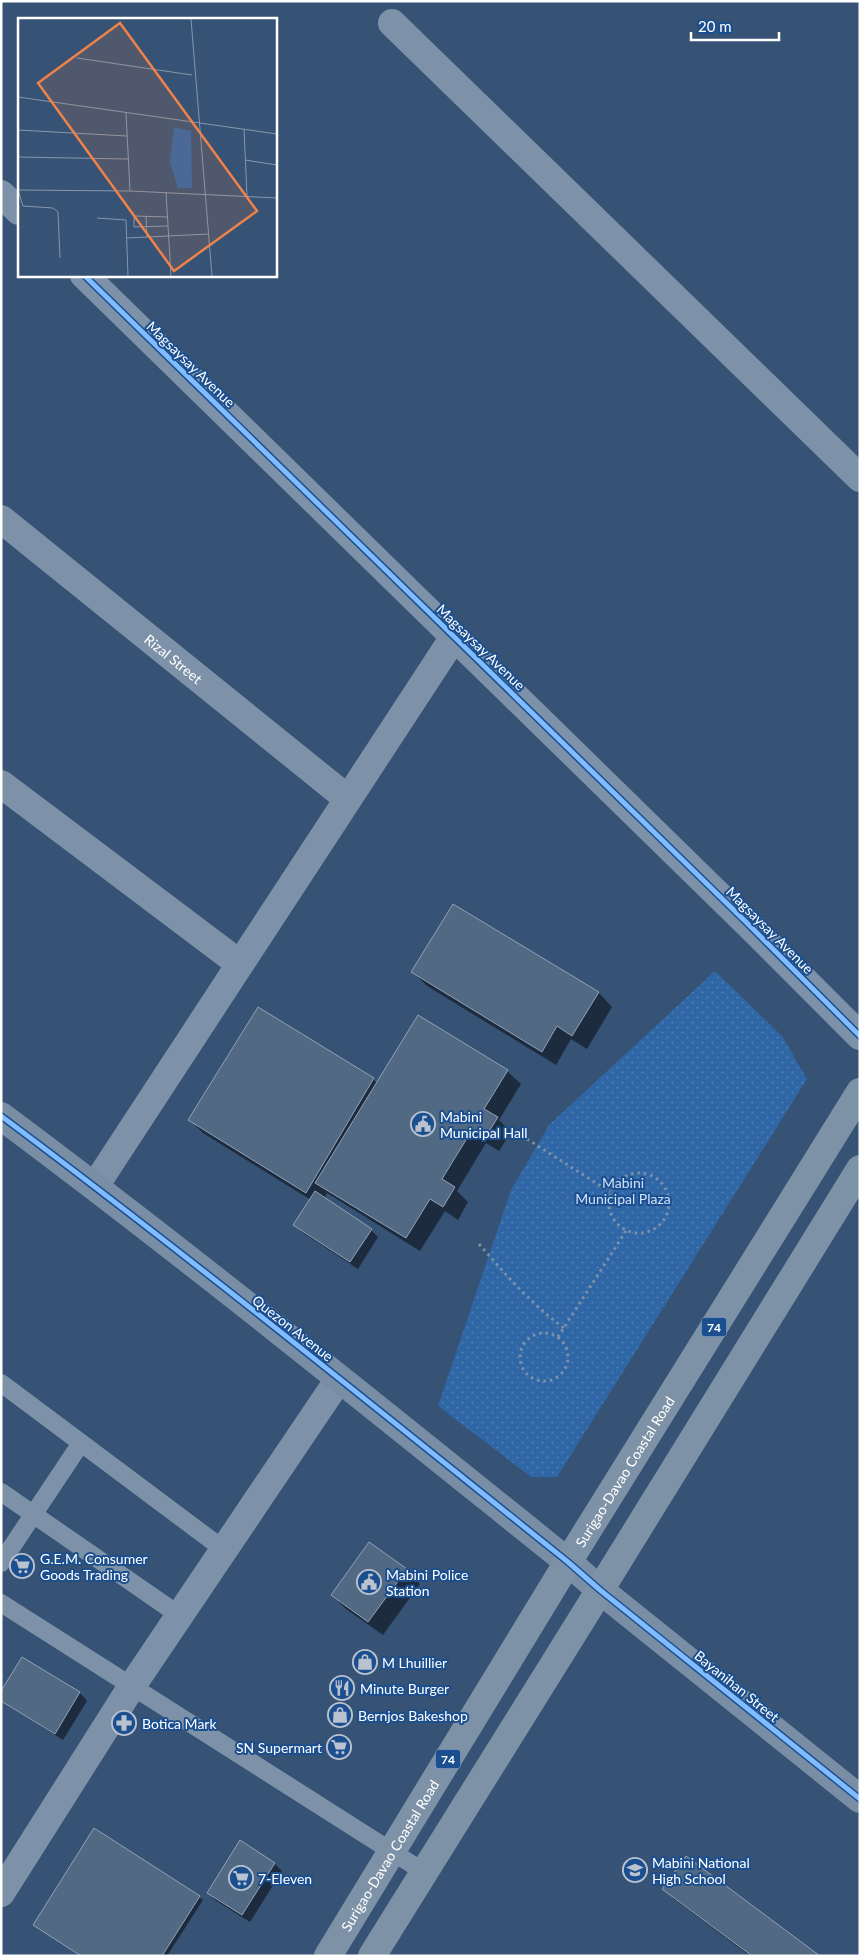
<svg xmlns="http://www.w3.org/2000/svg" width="861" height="1957" viewBox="0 0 861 1957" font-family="Lato,sans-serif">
<defs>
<pattern id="park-dots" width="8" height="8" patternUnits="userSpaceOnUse" patternTransform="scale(1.25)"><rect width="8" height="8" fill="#2f66a5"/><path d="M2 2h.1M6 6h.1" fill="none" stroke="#4e7db2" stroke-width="1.8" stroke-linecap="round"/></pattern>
</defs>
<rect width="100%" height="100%" fill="#365274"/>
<path fill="url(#park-dots)" d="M715 971 782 1036 807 1079 557 1477H531L438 1406 511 1190 549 1125Z"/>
<path fill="#0007" d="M453 905 599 993 612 1007 587 1049 571 1039 556 1065 427 986 413 972Z
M507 1071 521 1084 499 1120 511 1132 499 1151 486 1143 457 1191 468 1202 458 1220 445 1211 420 1251 327 1193 324 1199 371 1230 378 1237 358 1269 302 1232 295 1225 311 1200 203 1133 190 1120 373 1079 377 1083Z
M406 1570 420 1584 383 1635 346 1609 332 1595Z
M23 1658 80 1693 87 1701 63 1740 1 1701Z
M240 1842 275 1864 282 1871 250 1922 215 1900 208 1892Z
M664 1889 818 1956H750L674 1899Z
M199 1897 203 1900 167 1956H81L34 1925Z"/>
<path fill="#526984" stroke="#92a2b6" d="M453 904 599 992 572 1036 557 1026 542 1052 411 972Z
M258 1007 374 1078 306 1193 188 1120Z
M418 1015 508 1070 484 1109 498 1117 485 1138 472 1130 442 1179 455 1187 443 1207 430 1199 406 1238 315 1183Z
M315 1191 372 1229 350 1262 293 1225Z
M369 1542 407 1569 368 1622 331 1595Z
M22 1657 80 1692 55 1734 1 1701V1691Z
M94 1828 200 1896 162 1956H81L33 1925Z
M240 1840 275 1863 242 1915 207 1893Z
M686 1856 820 1956H752L662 1889Z"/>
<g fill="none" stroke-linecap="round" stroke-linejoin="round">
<path stroke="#7d92a8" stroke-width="3" stroke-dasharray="2.5 4" stroke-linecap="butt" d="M527 1139 610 1192
M609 1203a30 30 0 1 1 60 0a30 30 0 1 1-60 0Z
M479 1244C506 1275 531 1304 564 1328
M520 1357a24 24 0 1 1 48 0a24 24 0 1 1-48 0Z
M558 1337 626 1231"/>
<path stroke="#7d92a8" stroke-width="18" d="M1 1383 223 1549
M1 1492 179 1615
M1 1563 81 1443
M1 1603 424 1872"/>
<g stroke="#7d92a8" stroke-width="28">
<path d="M392 23 860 478"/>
<path d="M1 194 19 211"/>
<path d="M84 275 748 924 860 1036"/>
<path id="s1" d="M1 519 348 799"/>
<path d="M1 784 240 964"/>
<path d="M95 1186 454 637"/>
<path d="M1 1893 132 1686 339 1379"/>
</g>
<path stroke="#798da4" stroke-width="28" d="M1 1116C194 1260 381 1412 568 1562L600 1590 860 1799"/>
<g stroke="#7e92a7" stroke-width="28">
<path id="s2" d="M328 1956 568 1562 860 1092"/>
<path d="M372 1956 600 1590 860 1169"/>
</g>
<defs>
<path id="cycleway" d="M84 275 748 924 860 1036
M1 1116C194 1260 381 1412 568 1562L600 1590 860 1799"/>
</defs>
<use href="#cycleway" stroke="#1b4f8f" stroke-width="8"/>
<use href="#cycleway" stroke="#80bcff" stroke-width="5"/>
</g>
<defs>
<symbol id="civic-ring" viewBox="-11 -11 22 22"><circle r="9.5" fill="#1b4f8f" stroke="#b9c2ce" stroke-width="1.5"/><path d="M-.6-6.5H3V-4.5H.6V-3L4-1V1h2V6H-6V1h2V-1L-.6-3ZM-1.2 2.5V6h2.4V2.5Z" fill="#b9c2ce"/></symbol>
<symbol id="supermarket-ring" viewBox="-11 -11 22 22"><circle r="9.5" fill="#1b4f8f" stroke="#b9c2ce" stroke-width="1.5"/><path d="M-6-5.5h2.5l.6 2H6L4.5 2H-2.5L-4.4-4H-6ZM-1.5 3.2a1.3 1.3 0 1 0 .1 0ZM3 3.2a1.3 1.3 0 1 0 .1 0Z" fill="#b9c2ce"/></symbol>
<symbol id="shop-ring" viewBox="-11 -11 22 22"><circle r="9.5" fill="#1b4f8f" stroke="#b9c2ce" stroke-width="1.5"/><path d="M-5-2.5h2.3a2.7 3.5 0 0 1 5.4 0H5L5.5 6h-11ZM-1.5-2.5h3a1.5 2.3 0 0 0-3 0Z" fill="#b9c2ce"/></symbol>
<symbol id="restaurant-ring" viewBox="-11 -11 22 22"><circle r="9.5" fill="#1b4f8f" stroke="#b9c2ce" stroke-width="1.5"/><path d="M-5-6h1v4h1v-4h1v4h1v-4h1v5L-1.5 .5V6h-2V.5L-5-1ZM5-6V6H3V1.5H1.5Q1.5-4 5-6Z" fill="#b9c2ce"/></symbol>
<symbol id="pharmacy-ring" viewBox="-11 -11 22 22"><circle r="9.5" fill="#1b4f8f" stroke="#b9c2ce" stroke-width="1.5"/><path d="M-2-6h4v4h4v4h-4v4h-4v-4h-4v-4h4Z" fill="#b9c2ce"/></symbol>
<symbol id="school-ring" viewBox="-11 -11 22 22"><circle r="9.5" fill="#1b4f8f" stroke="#b9c2ce" stroke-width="1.5"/><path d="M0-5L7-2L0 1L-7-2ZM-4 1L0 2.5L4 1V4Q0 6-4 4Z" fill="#b9c2ce"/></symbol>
</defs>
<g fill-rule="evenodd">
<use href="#civic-ring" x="409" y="1110" width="28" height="28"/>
<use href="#supermarket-ring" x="8" y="1552" width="28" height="28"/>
<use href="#civic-ring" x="355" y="1568" width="28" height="28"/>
<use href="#shop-ring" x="351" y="1648" width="28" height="28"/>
<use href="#restaurant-ring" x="328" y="1674" width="28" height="28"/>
<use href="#shop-ring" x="326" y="1701" width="28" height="28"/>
<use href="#pharmacy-ring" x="110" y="1709" width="28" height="28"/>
<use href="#supermarket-ring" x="325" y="1733" width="28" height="28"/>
<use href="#school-ring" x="621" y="1856" width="28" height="28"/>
<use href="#supermarket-ring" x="227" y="1864" width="28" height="28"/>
</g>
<g text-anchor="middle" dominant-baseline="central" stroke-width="4" stroke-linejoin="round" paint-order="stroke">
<g fill="#1b4f8f" stroke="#bbcadd" stroke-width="1">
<rect x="701.5" y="1317.5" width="25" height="19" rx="4"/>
<rect x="435.5" y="1749.5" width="25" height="19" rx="4"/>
</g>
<g font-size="12" font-weight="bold" fill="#fff">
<text x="714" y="1327">74</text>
<text x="448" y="1759">74</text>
</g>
<g font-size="14" fill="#fff" stroke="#1b4f8f">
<text transform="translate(191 364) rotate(44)">Magsaysay Avenue</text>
<text transform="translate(481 647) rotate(44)">Magsaysay Avenue</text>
<text stroke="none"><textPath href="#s1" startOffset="222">Rizal Street</textPath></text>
<text transform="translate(770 930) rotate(45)">Magsaysay Avenue</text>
<text transform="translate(293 1328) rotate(38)">Quezon Avenue</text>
<text stroke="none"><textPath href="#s2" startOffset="568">Surigao-Davao Coastal Road</textPath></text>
<text transform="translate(737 1686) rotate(39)">Bayanihan Street</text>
<text stroke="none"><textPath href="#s2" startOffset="118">Surigao-Davao Coastal Road</textPath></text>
</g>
<g font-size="14" fill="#fff" stroke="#1b4f8f" text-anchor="start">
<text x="440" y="1116">Mabini<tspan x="440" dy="16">Municipal Hall</tspan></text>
<text x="40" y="1558">G.E.M. Consumer<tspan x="40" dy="16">Goods Trading</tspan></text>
<text x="386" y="1574">Mabini Police<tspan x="386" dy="16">Station</tspan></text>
<text x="382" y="1662">M Lhuillier</text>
<text x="360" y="1688">Minute Burger</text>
<text x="358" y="1715">Bernjos Bakeshop</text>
<text x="142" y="1723">Botica Mark</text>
<text x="322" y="1747" text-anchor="end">SN Supermart</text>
<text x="652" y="1862">Mabini National<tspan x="652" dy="16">High School</tspan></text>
<text x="258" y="1878">7-Eleven</text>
</g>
<g font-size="14" fill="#cfe3fa" stroke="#1b4f8f">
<text x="623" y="1182">Mabini<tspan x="623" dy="16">Municipal Plaza</tspan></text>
</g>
</g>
<g transform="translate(18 18)">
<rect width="259" height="259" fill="#365274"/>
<path d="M156 109 173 113 174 170H160L152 144Z" fill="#2f66a5"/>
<path fill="none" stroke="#8697ac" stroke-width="1" d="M173 1 194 258M59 40 174 57M0 79 259 116M108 95 112 173M226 111 229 178M0 112 109 118M0 139 110 141M227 142 259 147M0 172 112 173 259 180M0 172 5 188 35 190 40 194 42 240M148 174 153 258M128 198 129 219M149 199 116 198V209L150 208M79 200 108 202 110 258M109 220 191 216"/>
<path fill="#ee8249" fill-opacity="0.15" stroke="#ee8249" stroke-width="2.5" d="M102 5 239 193 156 253 20 65Z"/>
<rect width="259" height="259" fill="none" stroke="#fff" stroke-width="2.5"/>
</g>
<rect width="861" height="1957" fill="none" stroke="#ffffff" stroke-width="5"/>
<path d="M691 32v8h88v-8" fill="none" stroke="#ffffff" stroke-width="2.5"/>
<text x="698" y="32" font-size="15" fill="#ffffff" stroke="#1b4f8f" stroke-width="4" paint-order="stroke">20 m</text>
</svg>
